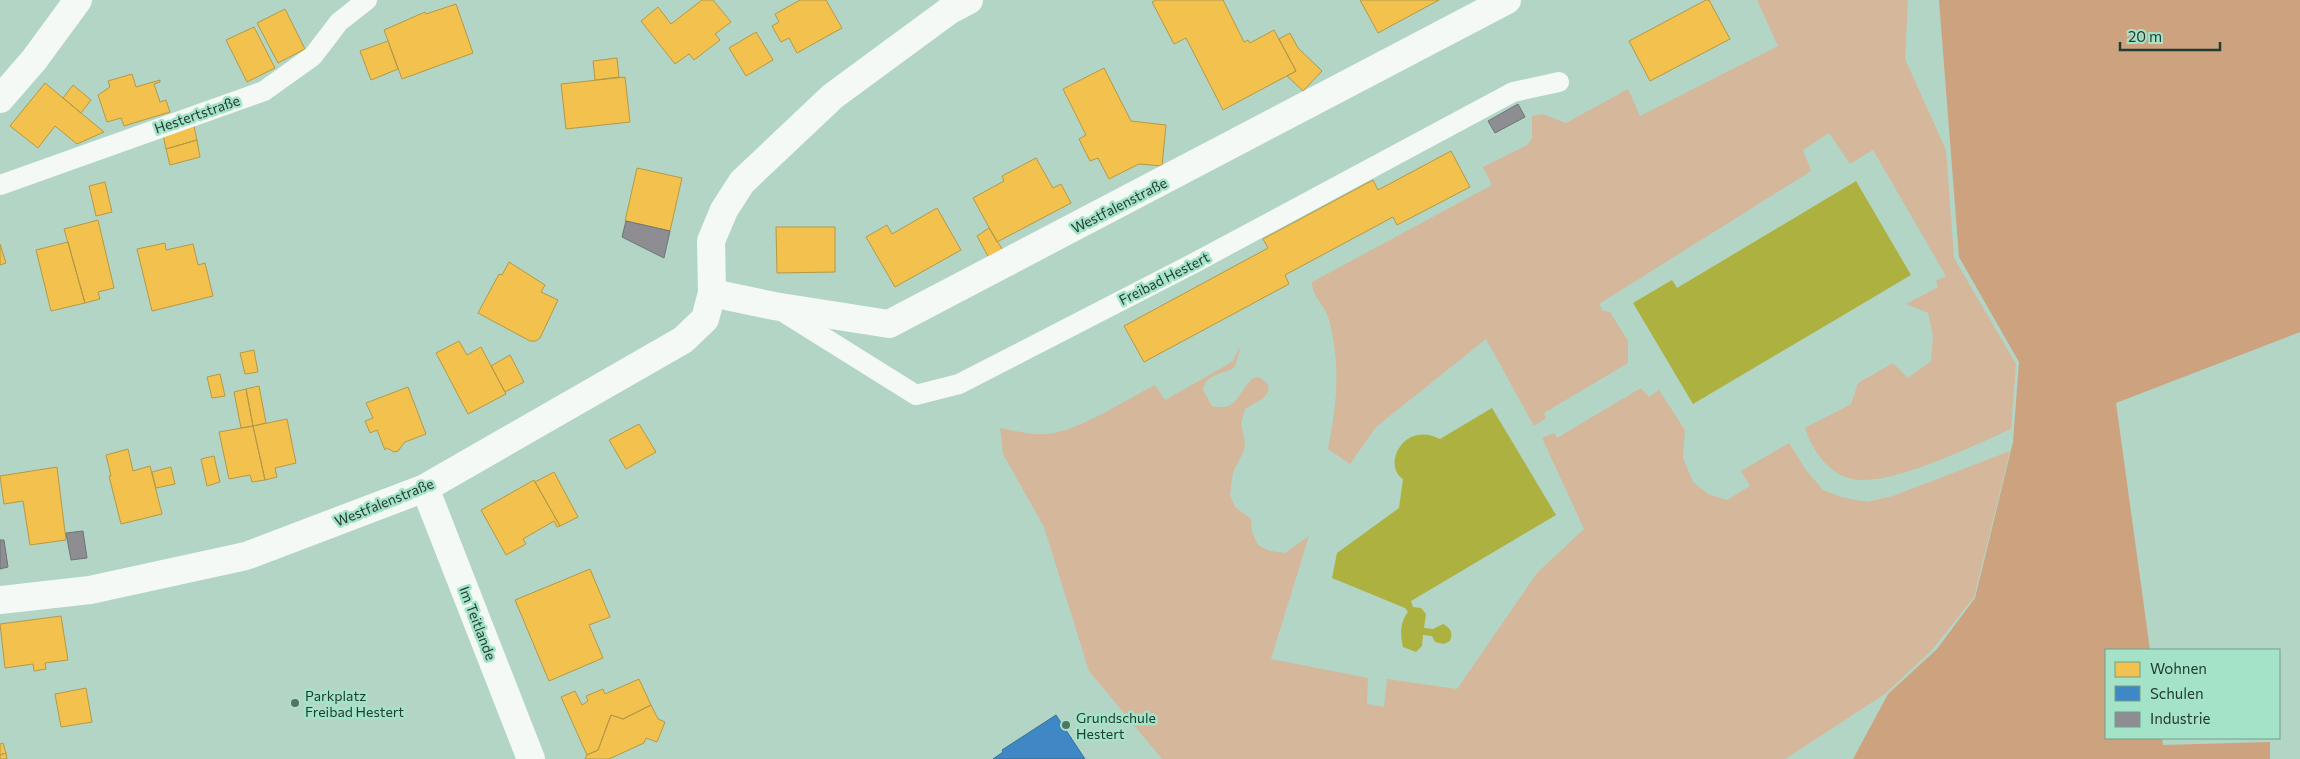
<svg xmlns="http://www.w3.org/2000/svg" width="2300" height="759" viewBox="0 0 2300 759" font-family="Commissioner,sans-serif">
<rect width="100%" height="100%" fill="#b3d5c6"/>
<path fill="#d5b79b" d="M1757 0H1908L1905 59 1946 150 1954 258 2016 364 2011 429C1974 445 1891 487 1852 479 1830 475 1811 449 1805 428L1851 404 1858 383 1893 363 1908 378 1931 361 1933 336 1928 313 1906 304 1938 287 1936 281 1946 276 1873 150 1850 164 1829 133 1803 150 1811 171 1599 304 1603 311 1610 312 1628 341V363L1544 413 1546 418 1534 426 1486 339 1376 427 1350 464 1328 449C1337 403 1341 367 1329 320 1326 306 1312 297 1312 282L1492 185 1483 167 1527 145 1532 138V116L1542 114 1566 123 1628 89 1640 116 1778 46Z
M1241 345 1235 367C1223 375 1206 373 1203 390L1212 406C1239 412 1237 392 1253 378L1259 377 1268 384C1271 399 1255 402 1245 409L1241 423 1245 442 1244 451 1233 472 1230 495 1235 507 1251 519 1252 532 1258 545 1270 551 1285 553 1309 536 1271 659 1368 678 1367 704 1384 707 1387 679 1457 689 1537 573 1584 529 1542 438 1554 433 1557 438 1641 388 1649 397 1659 390 1685 430 1683 458 1693 482 1708 494 1727 500 1750 486 1741 471 1789 443 1806 470 1823 490 1841 497 1867 502 1893 496 2010 451 1974 597 1932 650 1885 694 1785 759H1162L1089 671 1044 527 1003 454 1000 428C1015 431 1030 435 1046 434 1078 432 1125 400 1155 385L1165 400 1232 362Z"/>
<path fill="#cda27e" d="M1939 0H2300V332L2116 403 2150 650H2106V738H2162L2163 745 2270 742V759H1853L1888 694 1937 649 1975 598 2013 442 2019 362 1959 257Z"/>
<path fill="#adb13f" d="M1856 181 1911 275 1693 404 1633 303 1672 280 1677 288Z
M1492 408 1556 515 1411 601 1413 607 1421 608 1426 614 1424 628 1433 629 1443 624C1451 628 1453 633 1450 641L1444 644 1435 642 1432 636 1423 635 1422 646 1416 652 1403 647C1400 635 1400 622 1408 612L1405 608 1332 578 1337 553 1399 508 1403 479C1382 466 1403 420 1440 439Z"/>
<path fill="#f2c14e" stroke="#b49946" d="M702 0H713L731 22 715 34 720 40 694 60 689 54 675 64 641 21 658 7 671 24Z
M800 0H826L842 28 797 53 789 38 781 42 772 26 779 22 775 14Z
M1156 0H1223L1244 42 1248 40 1250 43 1274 30 1296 71 1223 110 1186 38 1174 44 1152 2Z
M1360 0H1439L1378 33Z
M1706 0H1709L1730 39 1650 81 1629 41Z
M456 4 473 53 402 79 384 30 425 12 426 14Z
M285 9 305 49 278 63 257 23Z
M254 27 275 68 247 82 226 40Z
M756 32 773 60 746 76 729 48Z
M1290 33 1298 48 1322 71 1303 91 1287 76 1296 71 1279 39Z
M388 41 398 69 371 80 360 51Z
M617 58 619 77 595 80 593 61Z
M1104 68 1131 121 1166 125 1162 166 1139 164 1109 179 1098 158 1090 161 1079 139 1086 135 1063 89Z
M132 74 136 87 160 80V82L154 84 160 102 166 100 170 112 124 126 121 118 107 122 98 95 110 87 108 81Z
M625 77 630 122 566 129 561 84Z
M45 83 81 113 104 132 77 144 55 126 38 148 10 126Z
M73 85 91 100 81 113 63 98Z
M194 126 197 140 166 149 163 134Z
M197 140 200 157 170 165 166 149Z
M1451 151 1470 187 1397 225 1393 217 1285 275 1289 284 1144 362 1124 326 1268 248 1263 239 1373 180 1378 190Z
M1036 158 1053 188 1061 184 1071 203 997 242 973 198 1004 181 1002 176Z
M637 168 682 178 670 231 625 221Z
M105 182 112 212 96 216 89 186Z
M937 208 961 250 895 287 866 237 887 225 892 234Z
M98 220 114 288 98 292 100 299 85 303 64 229Z
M776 227H835V272L777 273Z
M989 228 1004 252 990 260 977 236Z
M68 242 85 303 51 311 36 250Z
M165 243 166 250 193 244 198 265 205 263 213 296 152 311 137 249Z
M0 244 6 263 0 265Z
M509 262 545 285 541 292 558 300 540 338 536 341H530L478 313 499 274 502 275Z
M459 341 467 355 481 347 506 394 468 414 436 353Z
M254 350 258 372 245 374 240 353Z
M510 355 524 382 505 392 491 366Z
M220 374 225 396 212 398 207 377Z
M259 386 266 423 253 426 246 389Z
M408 387 426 434 405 442 398 451 394 452 387 448 385 450 377 430 370 433 365 421 373 418 366 403Z
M246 389 253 426 241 428 234 392Z
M287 419 296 463 275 468 277 477 265 480 253 426Z
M639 424 656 452 626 469 609 440Z
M253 426 265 480 252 482 250 475 229 479 219 432Z
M128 449 133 471 150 466 162 514 121 524 109 476H111L106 455Z
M214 456 220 482 207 486 201 459Z
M57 467 66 540 30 545 23 501 4 504 0 476Z
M171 467 175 484 156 488 152 472Z
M554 472 578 517 560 526 535 482Z
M534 480 560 526 557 527 554 521 523 539 526 544 506 555 481 510Z
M590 569 610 617 589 625 603 658 549 681 515 600Z
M61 616 68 660 45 663 46 669 34 671 33 664 5 668 0 624Z
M639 679 651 705 623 719 611 715 598 750 587 755 561 697 575 691 582 705 588 701 586 696 603 689 605 694Z
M86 688 92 722 61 727 55 694Z
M651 705 658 719 665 722 657 742 646 738 644 743 609 759H585L587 755 598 750 611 715 623 719Z
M3 743 6 753 0 755V744Z
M6 753 7 759H0V755Z"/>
<path fill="#3f88c5" stroke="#377199" d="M1056 715 1085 759H993L1003 752 1002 750Z"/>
<path fill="#8d8d92" stroke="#6d7575" d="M1518 104 1525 117 1495 133 1488 121Z
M626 221 670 231 664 258 622 237Z
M83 531 87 558 71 560 66 533Z
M0 540H4L8 567 0 569Z"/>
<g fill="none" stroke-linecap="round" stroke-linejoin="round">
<path stroke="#f4f9f6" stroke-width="20" d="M0 185 264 91 313 56 339 22 367 0
M780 310 916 395 959 384 1196 262 1513 92 1559 82"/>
<path stroke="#f4f9f6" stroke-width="28" d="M0 99 34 60 78 0
M712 293 711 241 724 210 742 182 833 96 950 10 969 0
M425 488 531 759
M0 600 90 590 246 556 425 488 683 340 705 319 712 293 774 306 889 324 1507 0"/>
</g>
<g fill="#557266" stroke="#a5e3c8" stroke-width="2">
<circle cx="295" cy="703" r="5"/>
<circle cx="1066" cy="725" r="5"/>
</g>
<g text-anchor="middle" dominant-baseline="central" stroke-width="5" stroke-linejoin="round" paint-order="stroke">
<g font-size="14" fill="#233c32" stroke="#a5e3c8">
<text transform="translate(197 114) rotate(-19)">Hestertstraße</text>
<text transform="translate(1119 205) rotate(-27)">Westfalenstraße</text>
<text transform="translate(1164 278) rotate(-27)">Freibad Hestert</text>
<text transform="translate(384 502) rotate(-22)">Westfalenstraße</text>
<text transform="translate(478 623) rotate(69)">Im Teitlande</text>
</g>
<g font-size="14" fill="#233c32" stroke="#a5e3c8" text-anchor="start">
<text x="305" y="695">Parkplatz<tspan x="305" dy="16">Freibad Hestert</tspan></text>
<text x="1076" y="717">Grundschule<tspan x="1076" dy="16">Hestert</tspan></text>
</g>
</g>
<rect x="2105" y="649" width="175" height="90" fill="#a5e3c8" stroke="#71a08c"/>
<rect x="2115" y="662" width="25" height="15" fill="#f2c14e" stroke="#71a08c"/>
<text x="2150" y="674" font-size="15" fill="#233c32">Wohnen</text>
<rect x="2115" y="686" width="25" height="15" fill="#3f88c5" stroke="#71a08c"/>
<text x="2150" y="699" font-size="15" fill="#233c32">Schulen</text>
<rect x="2115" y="712" width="25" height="15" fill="#8d8d92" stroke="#71a08c"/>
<text x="2150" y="724" font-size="15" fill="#233c32">Industrie</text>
<path d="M2120 42v8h100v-8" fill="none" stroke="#233c32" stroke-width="2.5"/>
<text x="2128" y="42" font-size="15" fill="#233c32" stroke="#a5e3c8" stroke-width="4" paint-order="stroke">20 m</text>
</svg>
